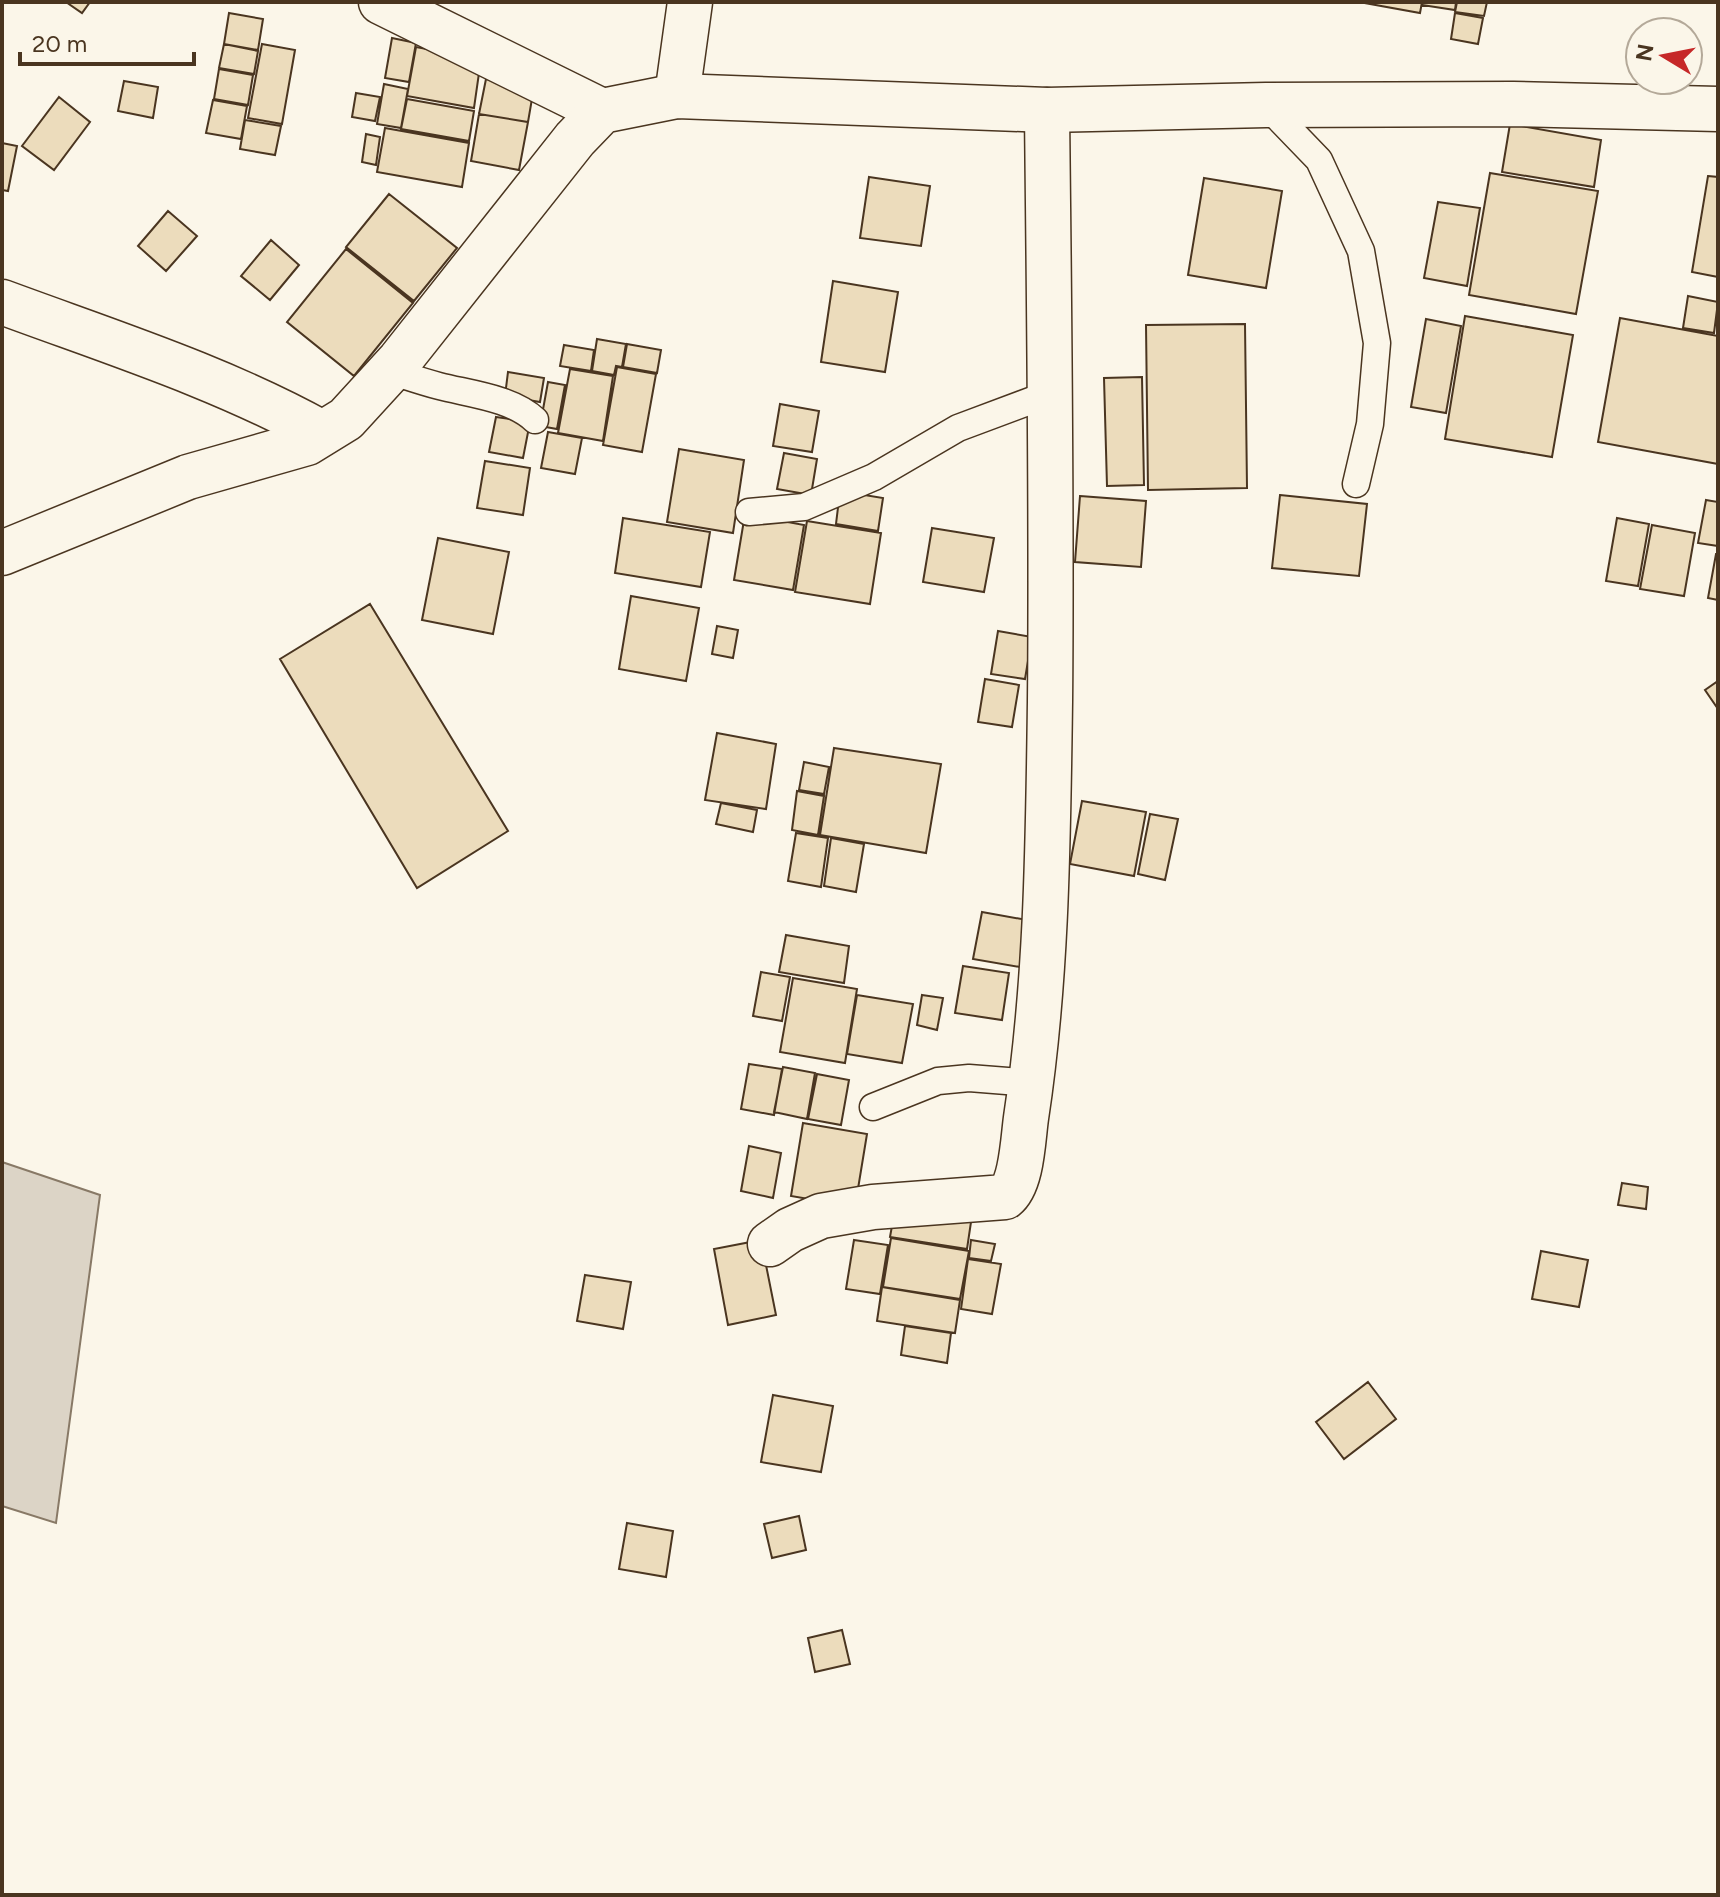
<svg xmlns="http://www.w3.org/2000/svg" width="1720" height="1897" viewBox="0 0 1720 1897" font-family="Figtree,sans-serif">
<rect width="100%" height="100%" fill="#fbf6e9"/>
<path fill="#dcd4c6" stroke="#887966" stroke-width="2" d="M2 1162 100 1195 56 1523 2 1506Z"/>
<path fill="#ecdcbc" stroke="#4a3520" stroke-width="2" d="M66 2H90L82 13Z
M1359 2H1422L1420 13Z
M1423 2H1456L1455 10 1422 5Z
M1457 2H1487L1484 16 1455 12Z
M229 13 263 19 258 50 224 44Z
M1455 13 1483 18 1478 44 1451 39Z
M392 38 416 43 409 82 385 78Z
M224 44 258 51 254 74 219 68Z
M262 44 295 50 282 124 248 118Z
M416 47 481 59 474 108 407 96Z
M219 69 253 75 248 105 214 99Z
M486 79 534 87 528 122 479 114Z
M124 81 158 87 153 118 118 111Z
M384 84 408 89 401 128 377 124Z
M356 93 380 97 375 121 352 117Z
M59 97 90 122 54 170 22 146Z
M407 99 474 111 469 141 401 129Z
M213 100 247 106 241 139 206 133Z
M479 114 528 122 519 170 471 161Z
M245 120 281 126 275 155 240 149Z
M1510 124 1601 140 1594 187 1502 172Z
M385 128 469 143 462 187 377 172Z
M366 134 380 137 376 165 362 162Z
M2 143 17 146 8 191 2 190Z
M1490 173 1598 191 1576 314 1469 295Z
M1708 176 1718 177V277L1692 272Z
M869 177 930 186 921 246 860 238Z
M1204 178 1282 191 1266 288 1188 275Z
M389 194 457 248 414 301 346 247Z
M1438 202 1480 208 1467 286 1424 278Z
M168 211 197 236 166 271 138 246Z
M271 240 299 265 270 300 241 276Z
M346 249 413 303 354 376 287 322Z
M833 281 898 292 885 372 821 362Z
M1688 296 1718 302 1714 333 1683 328Z
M1465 316 1573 335 1552 457 1445 439Z
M1620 318 1718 336V464L1598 442Z
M1426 319 1461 326 1446 413 1411 407Z
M1245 324 1247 488 1148 490 1146 325Z
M597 339 626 344 622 367 616 366 614 375 592 371Z
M627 344 661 350 657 373 623 367Z
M564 345 594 350 591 371 560 366Z
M617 367 656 374 642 452 603 445Z
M570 369 613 376 603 441 558 433Z
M508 372 544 378 540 402 505 396Z
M1142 377 1144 485 1107 486 1104 378Z
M548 382 565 385 557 429 540 426Z
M780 404 819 411 812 452 773 446Z
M496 417 530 422 523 458 489 452Z
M548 432 582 438 575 474 541 468Z
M679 449 744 460 733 533 667 522Z
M784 453 817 459 811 495 777 489Z
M485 461 530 468 523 515 477 508Z
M840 491 883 498 878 531 836 524Z
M1280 495 1367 504 1359 576 1272 568Z
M1080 496 1146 501 1141 567 1075 562Z
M1706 500 1718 502V546L1698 543Z
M745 514 804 525 793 590 734 580Z
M623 518 710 532 701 587 615 573Z
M1617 518 1649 524 1638 586 1606 581Z
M807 521 881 533 870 604 795 592Z
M1652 525 1695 533 1684 596 1640 589Z
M932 528 994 538 984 592 923 582Z
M438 538 509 552 493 634 422 620Z
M1716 554H1718V600L1708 598Z
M631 596 699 608 686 681 619 669Z
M370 604 508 831 417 888 280 659Z
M717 626 738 630 733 658 712 654Z
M998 631 1032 637 1025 679 991 674Z
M985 679 1019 685 1012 727 978 722Z
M1718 681V709L1705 690Z
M717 733 776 744 766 809 705 800Z
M834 748 941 764 926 853 820 835Z
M804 762 829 767 824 794 799 790Z
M797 791 824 796 818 835 792 830Z
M1082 801 1146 812 1134 876 1070 864Z
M721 803 757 810 753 832 716 824Z
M1150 814 1178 819 1165 880 1138 874Z
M796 833 828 838 821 887 788 881Z
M831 838 864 844 856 892 824 886Z
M982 912 1027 920 1020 967 973 959Z
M786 935 849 946 844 983 779 972Z
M963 966 1009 973 1002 1020 955 1013Z
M761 972 790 977 782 1021 753 1016Z
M793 978 857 989 845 1063 780 1052Z
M857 995 913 1004 902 1063 847 1054Z
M922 995 943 998 937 1030 917 1025Z
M749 1064 782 1069 774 1115 741 1109Z
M783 1067 815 1073 807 1119 774 1112Z
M817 1074 849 1080 841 1125 808 1119Z
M803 1123 867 1134 855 1207 791 1196Z
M749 1146 781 1153 773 1198 741 1191Z
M1622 1183 1648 1187 1646 1209 1618 1205Z
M895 1209 971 1222 967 1249 890 1237Z
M891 1238 969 1251 960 1299 883 1287Z
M761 1240 776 1315 728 1325 714 1249Z
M854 1240 888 1245 880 1294 846 1289Z
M971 1240 995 1244 991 1261 969 1258Z
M1541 1251 1588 1260 1579 1307 1532 1299Z
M968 1259 1001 1264 992 1314 961 1309Z
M585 1275 631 1282 623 1329 577 1321Z
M882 1287 960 1300 955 1333 877 1321Z
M905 1326 951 1333 947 1363 901 1355Z
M1368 1382 1396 1419 1344 1459 1316 1422Z
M773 1395 833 1406 821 1472 761 1462Z
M799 1516 806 1550 772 1558 764 1524Z
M627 1523 673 1531 666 1577 619 1569Z
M842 1630 850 1664 815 1672 808 1638Z"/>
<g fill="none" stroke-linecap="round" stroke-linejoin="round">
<defs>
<path id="service" d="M1266 105 1319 160 1361 251 1377 343 1370 424 1356 484
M390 371C406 376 423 382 439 386 470 394 512 398 535 420
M749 512 804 507 874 477 958 428 1049 394
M873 1107 938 1081 969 1078 1032 1083"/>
<path id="minor" d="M381 2 602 111
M677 96 690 2
M2 302C110 342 221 377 322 433
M770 1244 790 1230 821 1216 873 1207 1005 1197C1022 1184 1023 1139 1026 1118 1047 980 1048 841 1050 702 1052 505 1049 307 1047 110"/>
<path id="tertiary" d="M2 553 188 477 307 443 346 419 400 360 575 139 602 111 677 96 1047 110 1266 105 1513 104 1718 109"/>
</defs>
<use href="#service" stroke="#4a3520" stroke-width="29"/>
<use href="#minor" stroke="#4a3520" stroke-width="47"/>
<use href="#tertiary" stroke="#4a3520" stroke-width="47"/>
<use href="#service" stroke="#fbf6e9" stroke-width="26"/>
<use href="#minor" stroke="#fbf6e9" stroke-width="44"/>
<use href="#tertiary" stroke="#fbf6e9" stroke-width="44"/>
</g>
<rect width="1720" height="1897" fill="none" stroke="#4a3520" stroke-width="8"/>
<g transform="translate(1664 56) rotate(280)"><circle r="38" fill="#fbf6e9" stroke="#b4a999" stroke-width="2"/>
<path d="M0-6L14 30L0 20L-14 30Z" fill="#c62828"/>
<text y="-12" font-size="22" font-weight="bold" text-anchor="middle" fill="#4a3520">N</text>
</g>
<path d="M20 52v12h174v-12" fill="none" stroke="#4a3520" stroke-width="4"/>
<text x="32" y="52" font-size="24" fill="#4a3520" stroke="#fbf6e9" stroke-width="6" paint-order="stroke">20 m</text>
</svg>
